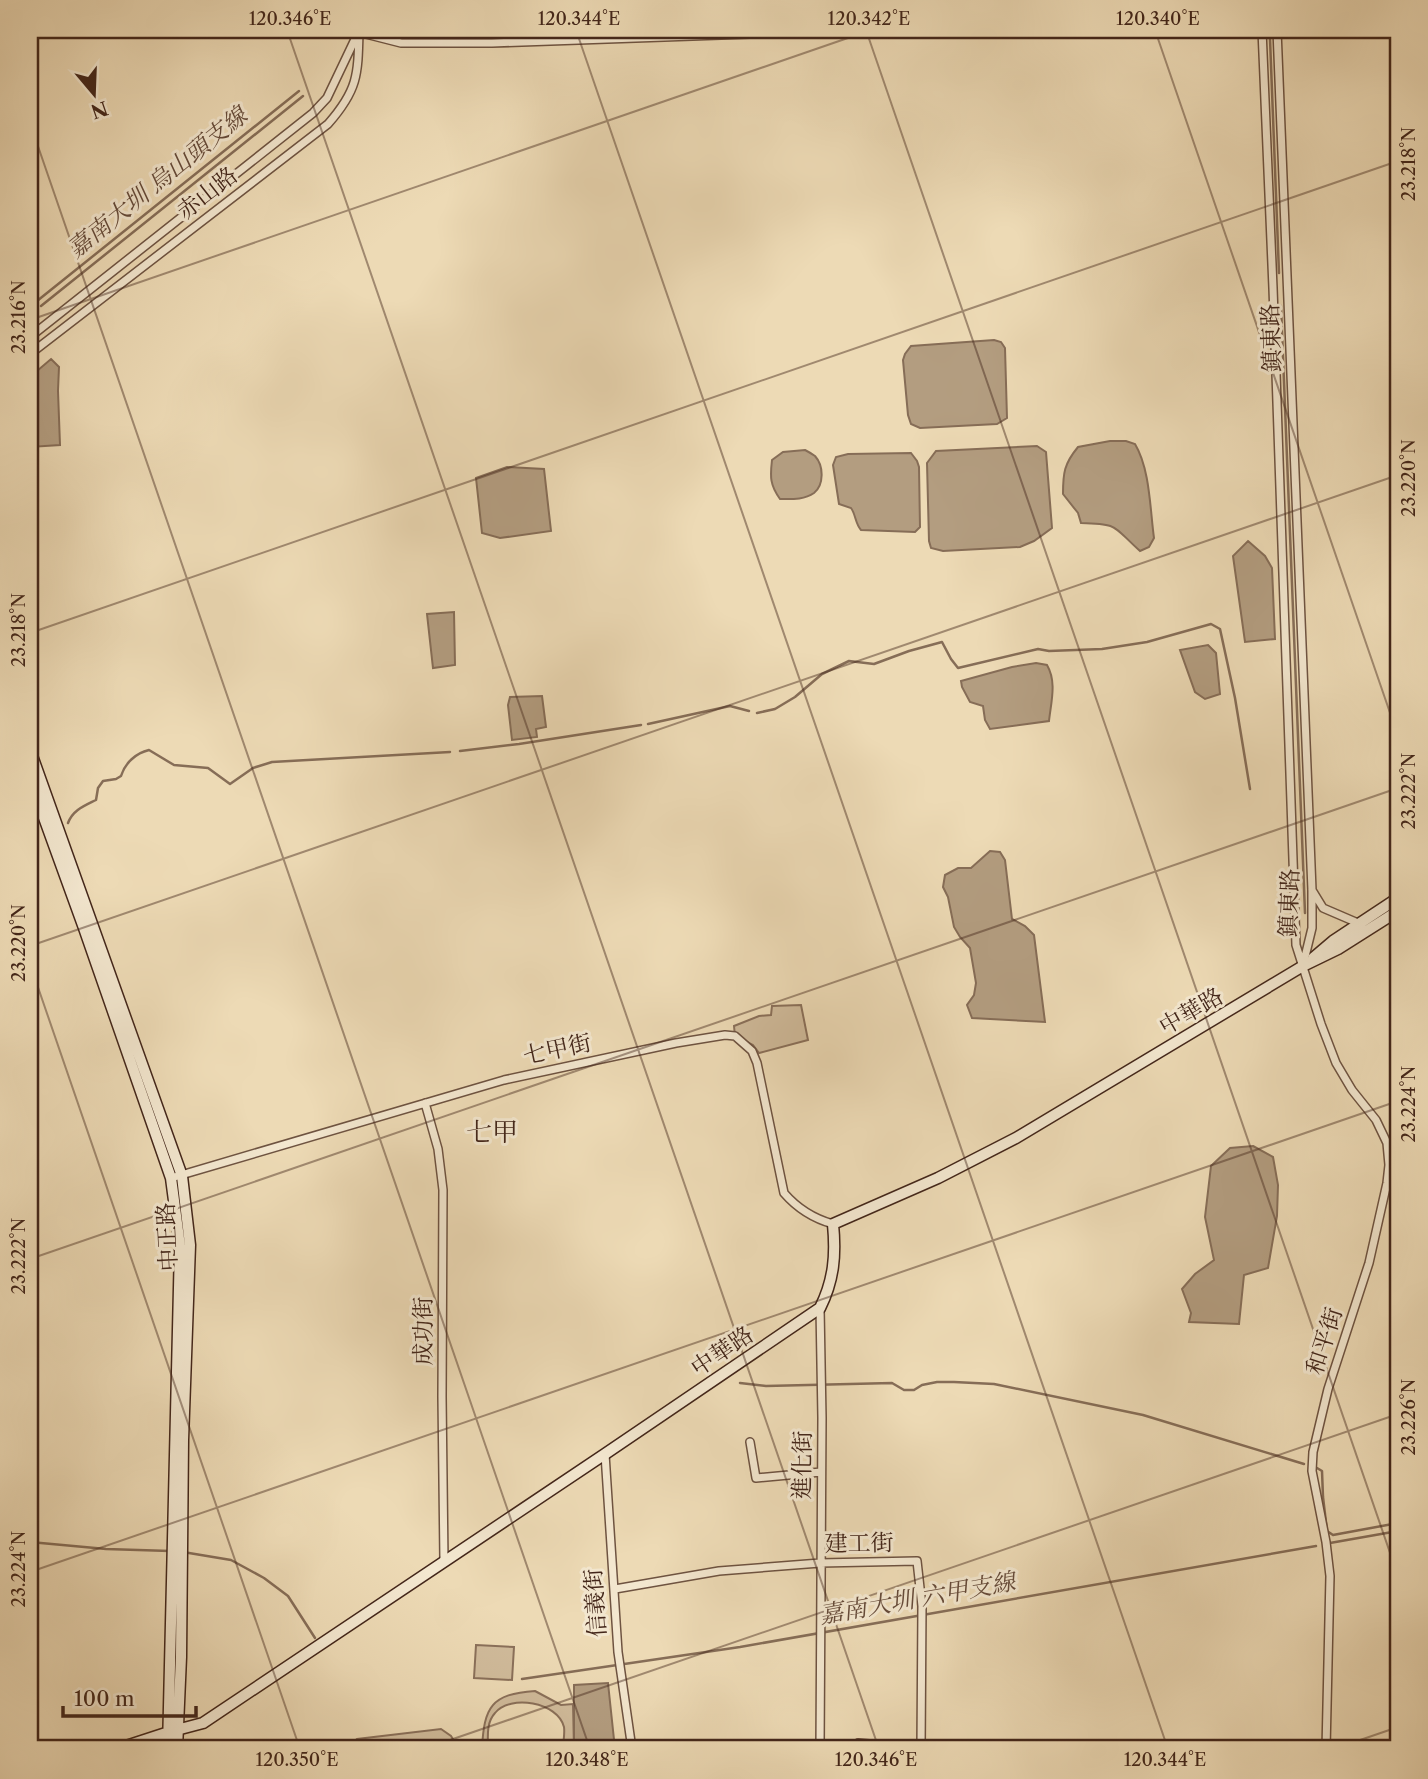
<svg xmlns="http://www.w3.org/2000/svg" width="1428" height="1779" viewBox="0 0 1428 1779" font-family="'Libre Caslon Text','Noto Serif TC',serif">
<rect width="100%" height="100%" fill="#eddab5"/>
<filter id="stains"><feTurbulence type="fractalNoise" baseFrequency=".00286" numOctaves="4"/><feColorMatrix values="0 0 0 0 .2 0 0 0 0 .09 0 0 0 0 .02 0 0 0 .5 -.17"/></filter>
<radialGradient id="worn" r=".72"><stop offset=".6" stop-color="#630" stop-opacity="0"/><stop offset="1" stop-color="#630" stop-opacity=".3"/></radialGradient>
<path fill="#d0bb9b" stroke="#8a705a" stroke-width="2" d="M801 1005 808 1040 759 1053 753 1045 735 1036 734 1026 759 1016 771 1015 772 1006Z
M476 1645 514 1647 512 1680 474 1678Z
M535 1691 561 1705 573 1704 574 1749H563C563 1743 565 1734 564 1727 558 1702 510 1694 495 1713 486 1723 488 1736 488 1749H482C484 1707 491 1694 535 1691Z
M441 1729 451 1736 459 1749H345L357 1739Z"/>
<path fill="#b39d80" stroke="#866d57" stroke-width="2" d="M994 340 1001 342 1005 348 1007 418 997 424 920 428 911 424 908 415 903 360 905 354 911 346Z
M51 359 59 367 58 391 60 445 30 447V377Z
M1110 441H1126L1135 444C1150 469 1150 509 1154 538L1149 547 1140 551C1112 526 1120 524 1081 523L1078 513 1063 494C1063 473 1064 464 1078 447Z
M1037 446 1046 452 1052 528 1034 541 1020 547 943 551 931 548 929 541 927 463 936 451Z
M805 450C809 452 812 454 815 456 824 466 824 485 814 493 804 500 791 499 780 499 770 485 770 477 772 460L783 452Z
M911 453 917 461 919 467 920 527 915 532 861 530C855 523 856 515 851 508L839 504 833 465 836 457 848 454Z
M507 467 544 469 551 531 500 538 482 533 476 478Z
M1248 541 1265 556 1272 568 1275 639 1245 642 1233 556Z
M454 612 455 665 433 668 427 614Z
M1208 645 1216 653 1220 694 1205 699 1195 692 1180 650Z
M1036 663 1047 665C1057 682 1051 702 1049 721L990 729 985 720 983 706 970 702 962 687 961 681 1012 667Z
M542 696 546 727 536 729 537 737 512 740 508 705 510 697Z
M990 851 1000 852 1005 860 1012 919 1025 926 1034 935 1045 1022 972 1018 967 1005 974 995 976 983 970 948 960 937 954 927 948 897 943 887 945 875 958 868H971Z
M1253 1146 1273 1157 1278 1185 1277 1216 1268 1268 1244 1275 1239 1324 1189 1322 1191 1313 1182 1289 1195 1274 1214 1260 1205 1217 1211 1166 1230 1148Z
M608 1683 615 1749H574V1685Z"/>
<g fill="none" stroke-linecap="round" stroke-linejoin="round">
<path stroke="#866d57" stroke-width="2.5" d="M1270 39 1279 273
M37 301 299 91
M41 306 303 96
M1281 306 1305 913
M30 314 32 312
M757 713 775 709 795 697 822 674 849 661 874 664 909 651 942 642 951 659 958 668 1038 649 1049 651 1102 649 1147 642 1211 624 1220 629 1235 698 1250 789
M648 724 730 706 749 711
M460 751 519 744 641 725
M68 823C73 810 84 806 96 800L98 788 103 781 116 779 121 776C125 763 136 753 149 750L174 765 208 768 230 784 253 768 272 762 450 752
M1394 921H1398
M740 1383 766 1386 892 1383 904 1390H914L922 1385 937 1382H954L994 1384 1143 1415 1304 1464
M1317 1468 1322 1471 1323 1497 1327 1531 1333 1535 1398 1523
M30 1542 106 1549 170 1551
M1330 1543 1398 1531
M183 1552 231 1560 264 1578 288 1596 315 1638
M522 1679 740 1647 1316 1546"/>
<defs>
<path id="street" d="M350 30 401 43H492L865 30
M1262 30 1273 288 1296 945 1321 1024 1336 1063 1352 1090 1376 1120 1387 1143 1389 1165 1387 1183 1369 1263 1328 1389 1313 1452 1312 1471 1326 1542 1330 1576 1326 1749
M1277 30 1312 890V928L1303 965
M30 337 313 113 327 98 357 35
M30 354 328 124C358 90 358 75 359 31
M1312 890 1323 908 1358 923
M425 1103 438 1149 443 1190 442 1397 444 1561
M171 1178 504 1080 676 1043 725 1035 735 1036 752 1051 757 1063 784 1193C797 1208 815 1219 833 1224
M820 1308 822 1418 820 1749
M750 1442 756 1478 821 1472
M605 1454 618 1652 632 1749
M615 1589 719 1571 820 1563 917 1561 922 1606 921 1749
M858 1743 893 1746V1749"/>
<path id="secondary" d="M30 750 182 1176 190 1245 183 1440 181 1657 177 1749
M30 779 84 928 171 1178 180 1246 168 1749
M1313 958 1333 941 1398 898
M117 1749 169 1732 203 1723 605 1454 820 1308C834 1280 836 1255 833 1224L938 1178 1016 1138 1303 966 1338 949 1398 911"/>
</defs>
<use href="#street" stroke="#6e5341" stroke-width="10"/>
<use href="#secondary" stroke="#43261a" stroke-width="13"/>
<use href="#street" stroke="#f3e7cf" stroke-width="7"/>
<use href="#secondary" stroke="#f3e7cf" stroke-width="10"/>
</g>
<path fill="none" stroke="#43261a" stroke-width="2" stroke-opacity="0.45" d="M287 30 879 1749M576 30 1168 1749M866 30 1398 1576M1155 30 1398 736M30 123 590 1749M30 320 871 30M30 633 1398 161M30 946 1398 475M30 964 300 1749M30 1259 1398 788M30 1572 1398 1101M424 1749 1398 1414M1334 1749 1398 1727"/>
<g text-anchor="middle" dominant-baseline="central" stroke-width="6" stroke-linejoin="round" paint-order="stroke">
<g font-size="23" fill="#43261a" stroke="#f3e7cf">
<text transform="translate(207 193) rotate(-38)">赤山路</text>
<text transform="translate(1271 338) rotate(-92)">鎮東路</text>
<text transform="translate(1289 903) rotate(-88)">鎮東路</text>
<text transform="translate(1191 1011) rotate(-30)">中華路</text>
<text transform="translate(557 1049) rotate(-12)">七甲街</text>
<text transform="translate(167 1237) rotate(-93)">中正路</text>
<text transform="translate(423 1331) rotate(-90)">成功街</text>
<text transform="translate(1324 1341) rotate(-72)">和平街</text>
<text transform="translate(722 1351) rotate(-34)">中華路</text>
<text transform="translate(802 1465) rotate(-89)">進化街</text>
<text transform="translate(859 1543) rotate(-1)">建工街</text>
<text transform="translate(595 1603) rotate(-94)">信義街</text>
</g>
<g font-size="24" font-style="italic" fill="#654a39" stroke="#f3e7cf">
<text transform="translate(157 182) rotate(-39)">嘉南大圳 烏山頭支線</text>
<text transform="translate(917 1598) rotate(-10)">嘉南大圳 六甲支線</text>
</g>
<g font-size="26" fill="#43261a" stroke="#f3e7cf">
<text x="492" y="1132">七甲</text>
</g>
</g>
<rect width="1428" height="1779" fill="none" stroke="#eddab5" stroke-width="77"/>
<g transform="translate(94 94) rotate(161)" stroke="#f3e7cf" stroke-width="5" paint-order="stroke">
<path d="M0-5L12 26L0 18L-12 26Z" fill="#43261a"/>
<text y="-10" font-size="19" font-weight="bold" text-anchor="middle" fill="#43261a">N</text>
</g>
<path d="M63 1706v10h133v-10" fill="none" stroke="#43261a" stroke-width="3.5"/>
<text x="74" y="1706" font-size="21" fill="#43261a" stroke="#f3e7cf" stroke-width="5" paint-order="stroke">100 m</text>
<rect x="38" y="38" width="1352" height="1702" fill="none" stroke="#43261a" stroke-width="2.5"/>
<g font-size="18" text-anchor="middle" fill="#43261a">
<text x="290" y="25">120.346°E</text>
<text x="579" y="25">120.344°E</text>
<text x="869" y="25">120.342°E</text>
<text x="1158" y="25">120.340°E</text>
<text transform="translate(1409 164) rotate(-90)" y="6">23.218°N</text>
<text transform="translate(19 317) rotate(-90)" y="6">23.216°N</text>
<text transform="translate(1409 478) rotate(-90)" y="6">23.220°N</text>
<text transform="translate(19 630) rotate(-90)" y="6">23.218°N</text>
<text transform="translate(1409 791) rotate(-90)" y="6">23.222°N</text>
<text transform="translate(19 943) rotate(-90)" y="6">23.220°N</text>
<text transform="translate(1409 1104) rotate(-90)" y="6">23.224°N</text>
<text transform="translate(19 1256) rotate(-90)" y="6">23.222°N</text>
<text transform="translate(1409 1417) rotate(-90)" y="6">23.226°N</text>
<text transform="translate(19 1569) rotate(-90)" y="6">23.224°N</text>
<text x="297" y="1766">120.350°E</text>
<text x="587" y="1766">120.348°E</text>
<text x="876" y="1766">120.346°E</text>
<text x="1165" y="1766">120.344°E</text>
</g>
<rect width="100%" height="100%" filter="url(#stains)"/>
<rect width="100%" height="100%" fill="url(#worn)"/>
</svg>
